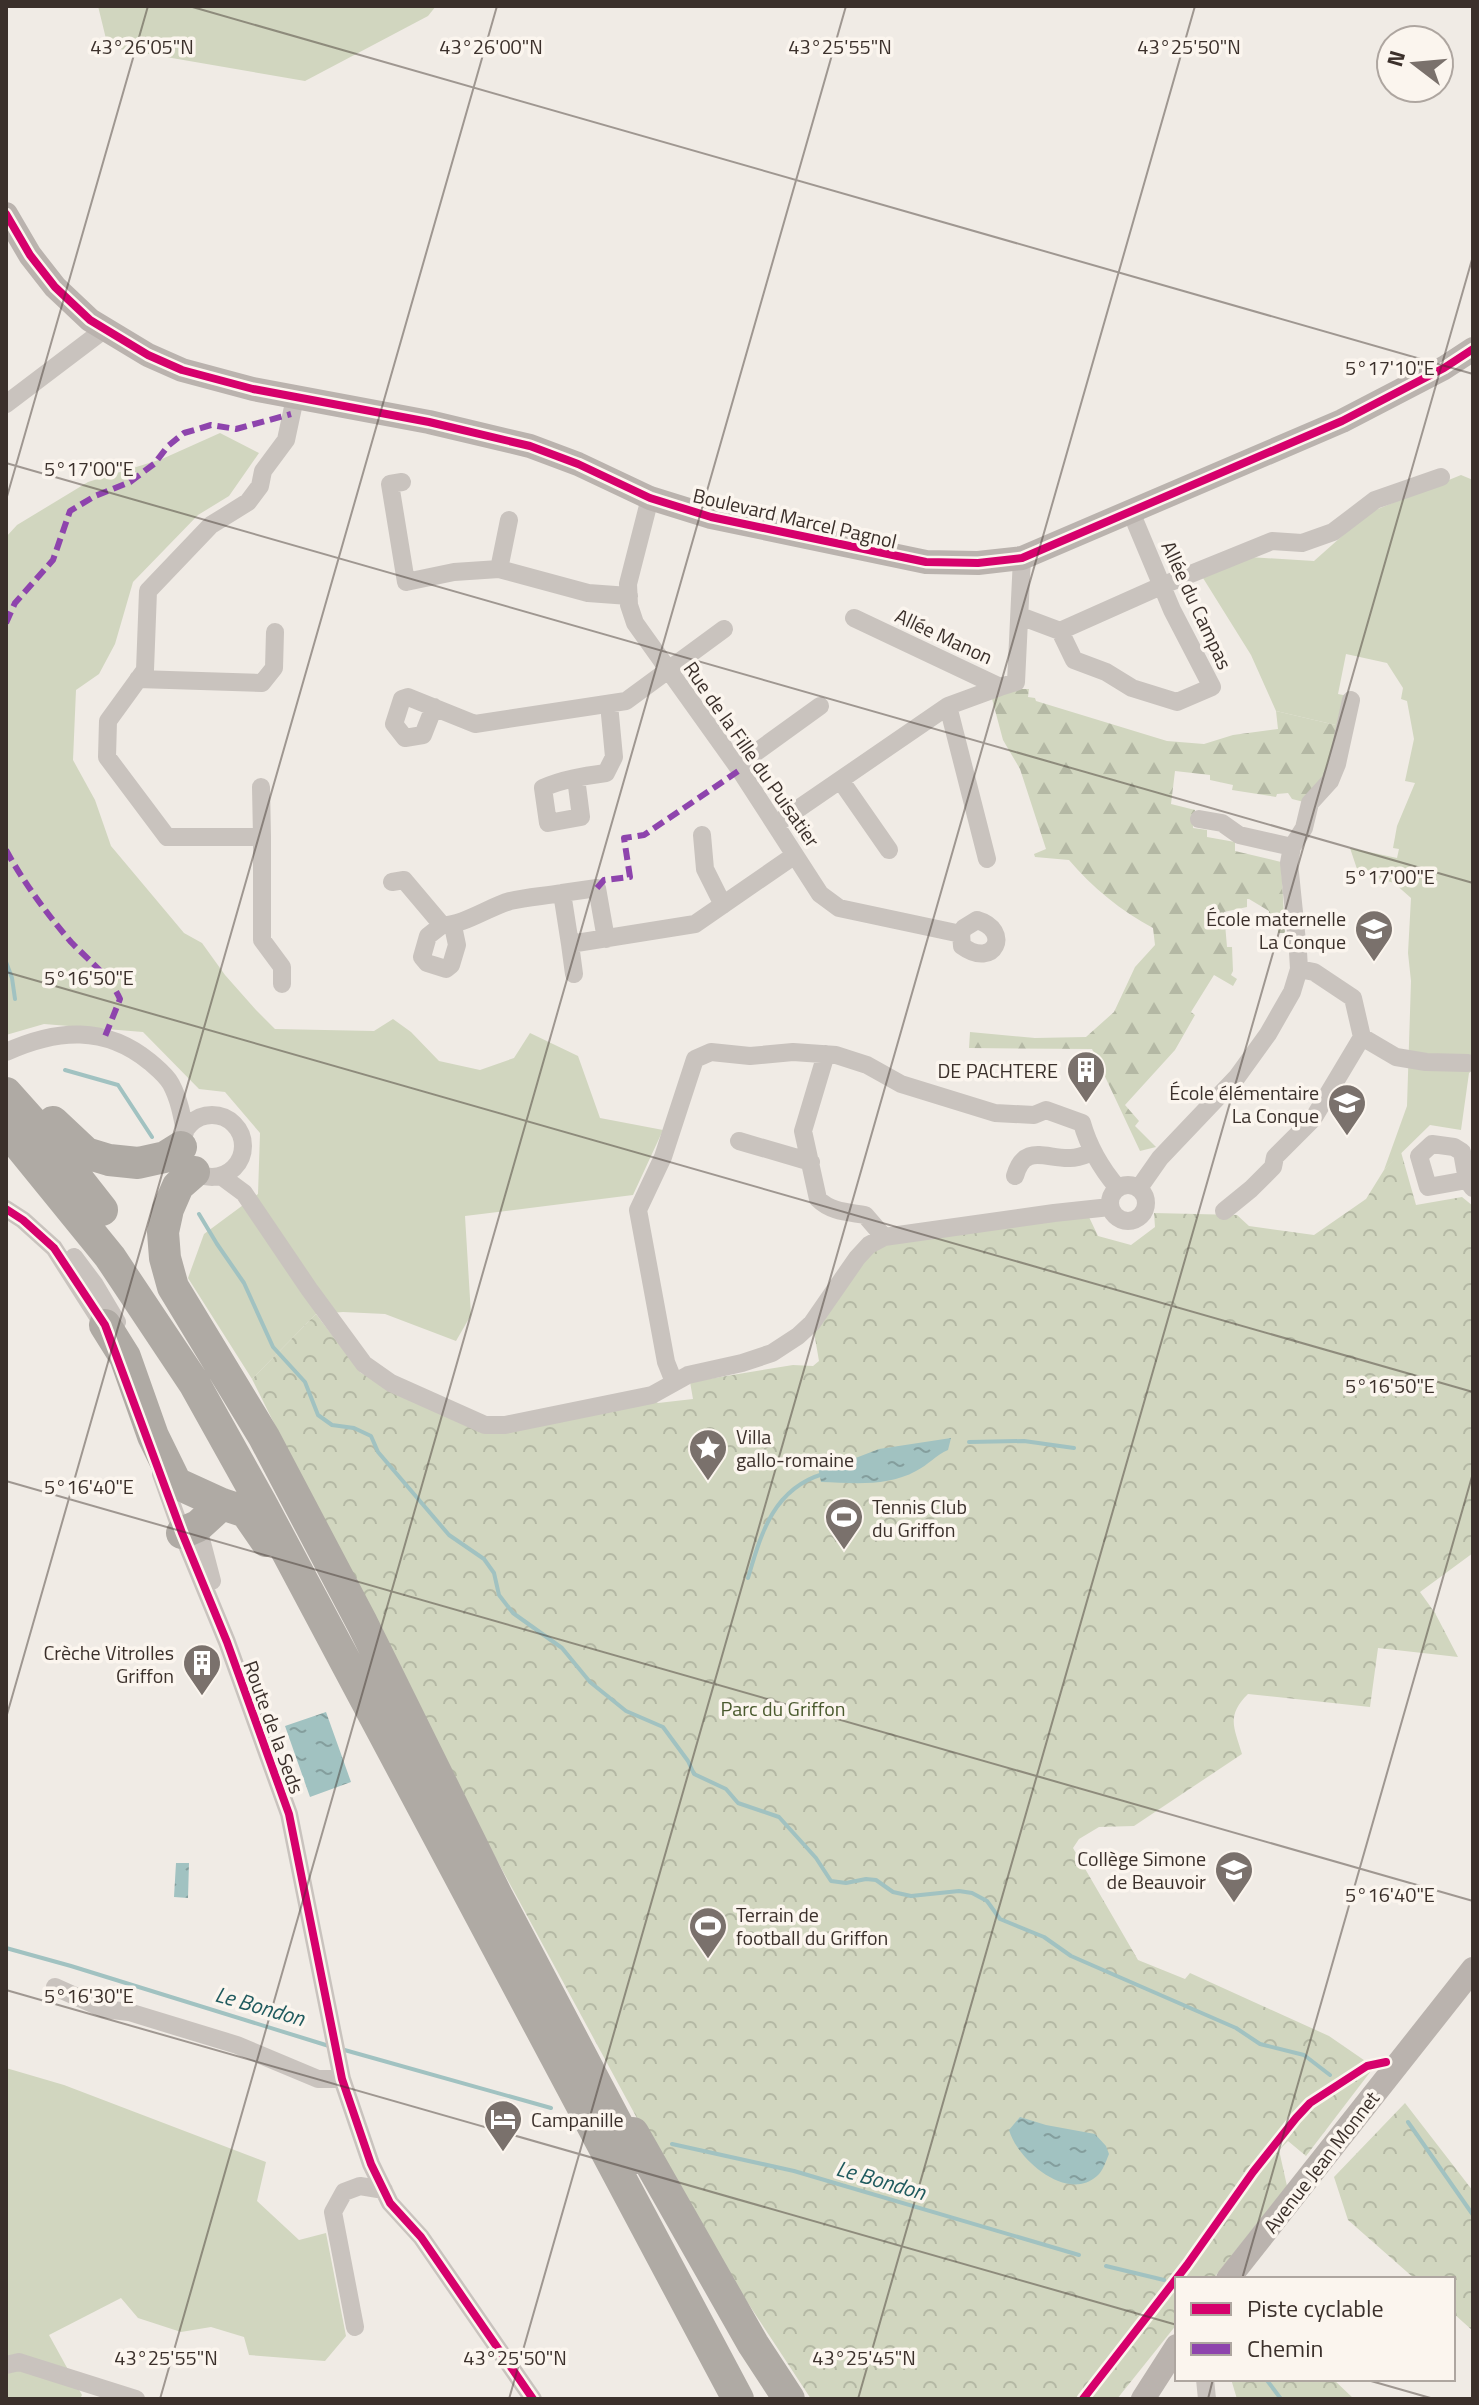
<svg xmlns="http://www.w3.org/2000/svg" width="1479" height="2405" viewBox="0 0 1479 2405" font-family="'Titillium Web',sans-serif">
<defs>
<pattern id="forest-firs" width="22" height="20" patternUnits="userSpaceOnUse" patternTransform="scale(2)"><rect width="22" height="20" fill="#d1d6bf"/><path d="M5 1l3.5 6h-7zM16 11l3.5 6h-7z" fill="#b4b8a4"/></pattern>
<pattern id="park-crowns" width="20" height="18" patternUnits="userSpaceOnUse" patternTransform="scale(2)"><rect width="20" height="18" fill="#d1d6bf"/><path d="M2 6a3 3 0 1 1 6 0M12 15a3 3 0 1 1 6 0" fill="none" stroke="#b4b8a4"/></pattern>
<pattern id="water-ripples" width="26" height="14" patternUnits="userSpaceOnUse" patternTransform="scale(2)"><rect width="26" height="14" fill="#a1c2c1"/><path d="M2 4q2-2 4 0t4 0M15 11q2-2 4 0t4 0" fill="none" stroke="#849e9d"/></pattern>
</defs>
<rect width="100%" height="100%" fill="#f0ebe5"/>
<path fill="#d1d6bf" d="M98 6H436L428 16 305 81 108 47Z
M220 433 259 453 229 496 198 515 133 582 115 644 99 674 76 690 73 760 95 800 111 846 184 933 202 943 225 975 256 1010 275 1029 374 1031 393 1019 411 1032 439 1061 480 1070 514 1058 530 1033 578 1056 600 1118 663 1130 633 1195 465 1216 471 1315 456 1341 385 1314 343 1312 316 1314 252 1379 188 1278 204 1234 258 1194 260 1133 225 1092 199 1089 143 1032 44 1024 6 1035V537L17 525 88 482 162 459Z
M1461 475 1473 480V1070L1469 1073 1461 1130 1430 1125 1384 1170 1407 1106 1411 981 1408 953 1411 898 1394 883 1358 872 1350 848 1397 858 1399 849 1393 848 1397 826 1415 783 1405 781 1414 739 1407 701 1401 699 1403 688 1387 663 1346 654 1338 694 1348 696 1340 726 1276 711 1251 655 1203 578 1248 557 1314 561 1368 513Z
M6 2068 64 2085 266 2162 257 2201 299 2240 326 2233 346 2336 325 2361 249 2355 244 2337 211 2327 181 2332 138 2318 121 2298 49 2335 82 2395 80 2399H6Z"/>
<path fill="url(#forest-firs)" d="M1002 689H1029L1028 697 1035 698 1036 701 1167 741 1204 744 1233 735 1278 729 1276 711 1340 726 1330 767 1304 802 1292 799 1288 793 1277 794 1276 797 1232 790 1233 785 1210 780V775L1175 771 1171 804 1195 810 1193 828 1207 830V837L1235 842V851L1281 862 1285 933H1278L1277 918 1269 919V911L1249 899H1247V907L1224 912 1227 947H1232L1233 971 1231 975 1237 979 1233 986 1214 975 1191 1012 1195 1015 1175 1050 1125 1105 1139 1121 1135 1126 1156 1147 1140 1151 1092 1049 969 1048 970 1032 1035 1038 1086 1037 1114 1012 1135 967 1155 945 1153 928C1121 911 1092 887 1069 860L1035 857 1034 854 1046 849 1020 769 1003 740 991 695Z"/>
<path fill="url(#park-crowns)" d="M1401 1152 1416 1205 1462 1197 1473 1206V1553L1420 1592 1435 1613 1458 1657 1378 1648 1370 1707 1248 1694C1226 1716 1234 1727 1242 1754L1134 1826 1099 1827 1079 1839 1073 1848 1138 1960 1185 1979 1190 1973 1329 2036 1374 2067 1306 2156 1288 2141 1279 2150 1287 2186 1213 2279H1177V2324L1117 2399H811L742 2294 645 2133 435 1746 252 1379 316 1314 361 1373 481 1431 653 1400 658 1403 693 1399 690 1382 793 1365 813 1366 819 1361 814 1332 862 1262 886 1241 1089 1217 1098 1236 1131 1245 1155 1227 1154 1213 1237 1215 1249 1226 1314 1235 1366 1199 1384 1170Z
M1405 2103 1473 2191V2331L1453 2313V2279H1415L1348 2220 1334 2177Z
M1231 2379H1333L1354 2399H1237Z"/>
<path fill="url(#water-ripples)" d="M951 1438 948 1450C936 1455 928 1465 916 1471 887 1487 853 1483 821 1482L818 1467 853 1459 879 1449Z
M326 1712 351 1782 310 1797 285 1726Z
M176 1863H189L188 1898 174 1897Z
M1020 2117 1046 2125 1095 2134 1106 2146 1109 2154C1106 2161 1103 2171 1097 2176 1067 2203 1017 2159 1009 2130Z"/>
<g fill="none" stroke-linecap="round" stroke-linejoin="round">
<path stroke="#a1c2c1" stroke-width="4" d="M6 962 12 978 15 999
M65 1070 118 1085 152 1137
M199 1214 217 1244 244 1283 273 1347 305 1382 318 1415 332 1425 354 1428 371 1436 378 1452 449 1535 484 1559 494 1573 499 1595 513 1613 562 1648 590 1682 626 1711 663 1727 688 1761 694 1774 726 1789 738 1803 779 1817 816 1858 831 1881 846 1883 866 1879 876 1880 893 1892 911 1896 959 1891 972 1893 987 1901 1000 1919 1044 1937 1071 1956 1236 2028 1260 2044 1304 2055 1330 2075
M969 1442 1024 1441 1074 1448
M748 1578C761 1534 773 1489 823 1474
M6 1948 71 1966 329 2046
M341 2049 551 2108
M1408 2122 1473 2215
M672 2144 794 2171 1079 2255
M1106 2266 1164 2280
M1266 2379 1281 2399"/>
<path stroke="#c9c3be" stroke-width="18" d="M6 404 105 329
M402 482 390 484 406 582 454 572 499 569
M650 498 628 584 629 605 635 623 740 770 820 894 839 908 961 934 962 946C995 970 1012 930 977 920L964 928 961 934
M509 520 499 569 588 593 629 596
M1020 616 1060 631 1074 660 1106 672 1132 688 1177 702 1212 687 1172 610 1131 512
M854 618 1000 687 1016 682 1022 558
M1060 631 1161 586 1272 541 1302 543 1333 532 1375 500 1441 477
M138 679 262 683 274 668 275 632
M948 706 1000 687
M434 707 423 735 405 738 394 724 402 699 408 697 475 724 626 701 724 629
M737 766 820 706
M576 778 581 817 548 823 543 788C563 779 584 776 606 773L614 757 609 704
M841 781 889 850
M261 787 262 837
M1199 819 1222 823 1239 835 1292 847
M776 824 948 706 987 859
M702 835 705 869 723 905
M392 882 404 880 442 925C462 926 489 907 510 901 527 897 545 896 562 893
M442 925 428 936 422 957 427 963 446 969 451 965 457 945 453 926
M606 939 597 888 562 893 570 944 695 924 795 855
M570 944 574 974
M1299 969 1314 972 1353 998 1362 1037 1396 1057 1426 1062 1468 1063
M282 984V967L262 940V837H167L107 757 108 721 145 670 148 591 211 525 248 502 260 486 263 471 286 440 295 398
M6 1052C57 1029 105 1025 150 1062 158 1069 166 1075 171 1084 179 1099 182 1115 185 1132
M826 1054 803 1131 818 1199C831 1212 848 1212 865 1215L884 1237
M181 1146a31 31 0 1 1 62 0a31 31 0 1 1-62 0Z
M739 1141 811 1162
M221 1176 244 1193 309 1289 364 1364 391 1383 485 1425H505L652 1395 688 1375 742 1363 772 1353 798 1336 812 1323 857 1258 869 1245 884 1237 1054 1213 1110 1207
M1015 1176C1024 1144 1044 1158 1068 1158 1077 1159 1085 1155 1093 1152
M1467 1180 1428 1187 1419 1156 1432 1144 1454 1147 1462 1152 1467 1180 1473 1188
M1110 1203a18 18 0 1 1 36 0a18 18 0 1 1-36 0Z
M1139 1188 1160 1158 1237 1077 1268 1034 1292 992 1299 969 1298 952 1289 863 1292 847 1304 828 1310 803 1330 781 1337 764 1351 700
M6 1209 23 1220 54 1248 107 1331
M1224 1211 1251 1189 1273 1167 1275 1157 1313 1119 1362 1037
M74 1257 95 1285 117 1322
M674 1382 666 1362 638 1210 663 1157 695 1059 711 1052 750 1056 793 1052 836 1055 867 1065 901 1084 995 1113 1034 1115 1046 1110 1082 1123C1089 1148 1101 1168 1117 1187
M161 1474 182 1533 227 1642 289 1814 342 2079 371 2164 390 2203 421 2237 533 2399
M196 1520 212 1581
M55 1987 104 2009 129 2012 237 2045 318 2079H342
M355 2327 333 2212 344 2192 360 2186 384 2190
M6 2365 19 2362 136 2399
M1205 2379 1207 2399"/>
<path stroke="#bab3ae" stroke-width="24" d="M6 214 30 255 55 287 90 320 148 355 182 370 253 389 429 422 530 446 578 464 650 498 711 517 926 562 978 563 1022 558 1342 421 1444 368 1473 349
M1228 2279 1473 1969
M1143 2399 1177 2346"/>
<path stroke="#afaaa4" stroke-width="32" d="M6 1093 40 1131 102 1210
M53 1122 86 1153 109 1160 138 1163 165 1157 181 1147
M6 1129 110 1257 194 1383 261 1503 738 2399
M194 1172 178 1186 168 1209 163 1232 165 1258 173 1287 264 1437 362 1623 498 1898 635 2158
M105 1325 125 1357 153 1436 176 1483 222 1504 246 1512 266 1541
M182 1533 198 1526 222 1504
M633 2133 753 2344 789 2399"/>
<path stroke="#8e44ad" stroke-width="6" stroke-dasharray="12 6" stroke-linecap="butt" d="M6 623 15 603 53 560 70 511 95 496 130 482 154 464 168 446 184 433 211 425 236 429 291 414
M6 850C24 883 47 914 71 942 88 960 110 976 120 999L104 1039
M597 888 604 880 630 877 624 838 644 835 740 770"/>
<defs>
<path id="cycleway" d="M6 214 30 255 55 287 90 320 148 355 182 370 253 389 429 422 530 446 578 464 650 498 711 517 926 562 978 563 1022 558 1342 421 1444 368 1473 349
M6 1209 23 1220 54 1248 105 1325 182 1533 227 1642 289 1814 342 2079 371 2164 390 2203 421 2237 533 2399
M1083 2399 1187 2265 1253 2172 1296 2118 1310 2103 1367 2066 1386 2062"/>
</defs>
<use href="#cycleway" stroke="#fbf5ee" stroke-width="13"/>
<use href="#cycleway" stroke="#d6006c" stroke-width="8"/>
</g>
<path fill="none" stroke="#3b302b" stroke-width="2" stroke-opacity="0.45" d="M189 6 1473 374M6 463 1473 883M6 500 148 6M6 972 1473 1392M6 1481 1473 1901M6 1718 497 6M6 1990 1177 2325M1242 2279 1473 1473M1364 2379 1434 2399M160 2399 846 6M509 2399 1195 6M858 2399 1473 256M1208 2399 1213 2379"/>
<defs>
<symbol id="school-pin" viewBox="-11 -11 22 30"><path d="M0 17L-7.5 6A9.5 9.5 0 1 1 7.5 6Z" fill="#7a716c" stroke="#fbf5ee"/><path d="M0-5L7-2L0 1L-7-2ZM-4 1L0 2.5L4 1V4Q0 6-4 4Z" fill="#fff"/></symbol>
<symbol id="building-pin" viewBox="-11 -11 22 30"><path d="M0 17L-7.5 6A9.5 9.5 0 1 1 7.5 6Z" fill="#7a716c" stroke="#fbf5ee"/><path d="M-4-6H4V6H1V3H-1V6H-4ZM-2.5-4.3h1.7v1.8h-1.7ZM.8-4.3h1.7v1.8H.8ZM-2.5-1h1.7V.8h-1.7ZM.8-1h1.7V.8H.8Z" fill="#fff"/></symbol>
<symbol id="sight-pin" viewBox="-11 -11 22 30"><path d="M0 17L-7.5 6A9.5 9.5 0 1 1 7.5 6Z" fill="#7a716c" stroke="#fbf5ee"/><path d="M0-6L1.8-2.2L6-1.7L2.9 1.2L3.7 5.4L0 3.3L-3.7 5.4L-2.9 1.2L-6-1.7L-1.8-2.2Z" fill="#fff"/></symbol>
<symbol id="stadium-pin" viewBox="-11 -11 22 30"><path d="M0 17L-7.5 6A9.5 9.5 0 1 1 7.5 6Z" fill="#7a716c" stroke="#fbf5ee"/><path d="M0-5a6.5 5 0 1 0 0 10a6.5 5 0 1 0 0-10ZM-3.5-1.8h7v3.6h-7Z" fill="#fff"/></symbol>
<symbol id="hotel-pin" viewBox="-11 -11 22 30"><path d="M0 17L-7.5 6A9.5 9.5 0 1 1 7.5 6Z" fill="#7a716c" stroke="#fbf5ee"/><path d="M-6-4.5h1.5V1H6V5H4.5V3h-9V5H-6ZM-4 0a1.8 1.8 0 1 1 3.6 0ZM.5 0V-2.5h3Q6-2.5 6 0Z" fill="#fff"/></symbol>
</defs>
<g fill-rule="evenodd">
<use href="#school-pin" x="1352" y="907" width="44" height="60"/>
<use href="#building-pin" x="1064" y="1048" width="44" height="60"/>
<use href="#school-pin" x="1325" y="1081" width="44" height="60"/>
<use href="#sight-pin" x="686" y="1426" width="44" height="60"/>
<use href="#stadium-pin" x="822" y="1495" width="44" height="60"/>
<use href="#building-pin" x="180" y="1641" width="44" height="60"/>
<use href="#school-pin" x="1212" y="1848" width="44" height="60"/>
<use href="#stadium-pin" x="686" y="1904" width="44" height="60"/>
<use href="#hotel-pin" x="481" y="2097" width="44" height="60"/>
</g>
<g text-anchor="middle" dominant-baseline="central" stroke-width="7" stroke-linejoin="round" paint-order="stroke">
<g font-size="20" fill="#3b302b" stroke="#fbf5ee">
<text transform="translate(795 518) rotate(13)">Boulevard Marcel Pagnol</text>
<text transform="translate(1197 605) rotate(65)">Allée du Campas</text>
<text transform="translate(944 636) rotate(25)">Allée Manon</text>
<text transform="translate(752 754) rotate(55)">Rue de la Fille du Puisatier</text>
<text transform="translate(274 1727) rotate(70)">Route de la Seds</text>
<text transform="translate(1321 2162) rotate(-52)">Avenue Jean Monnet</text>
</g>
<g font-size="20" fill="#3b302b" stroke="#fbf5ee" text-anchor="end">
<text x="1346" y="918">École maternelle<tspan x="1346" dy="23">La Conque</tspan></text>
<text x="1058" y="1070">DE PACHTERE</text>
<text x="1319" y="1092">École élémentaire<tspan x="1319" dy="23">La Conque</tspan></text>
<text x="736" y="1436" text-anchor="start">Villa<tspan x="736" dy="23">gallo-romaine</tspan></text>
<text x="872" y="1506" text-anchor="start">Tennis Club<tspan x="872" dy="23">du Griffon</tspan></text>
<text x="174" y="1652">Crèche Vitrolles<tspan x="174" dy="23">Griffon</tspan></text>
<text x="1206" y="1858">Collège Simone<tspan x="1206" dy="23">de Beauvoir</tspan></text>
<text x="736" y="1914" text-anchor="start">Terrain de<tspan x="736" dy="23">football du Griffon</tspan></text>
<text x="531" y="2119" text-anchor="start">Campanille</text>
</g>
<g font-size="20" fill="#4a5a2e" stroke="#fbf5ee">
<text x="783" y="1708">Parc du Griffon</text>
</g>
<g font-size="22" font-style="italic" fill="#1f5a5e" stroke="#fbf5ee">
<text transform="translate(260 2006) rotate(16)">Le Bondon</text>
<text transform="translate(881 2180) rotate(16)">Le Bondon</text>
</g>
</g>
<g font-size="20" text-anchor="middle" fill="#3b302b" stroke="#fbf5ee" stroke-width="7" stroke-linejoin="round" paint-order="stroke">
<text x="142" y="54">43°26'05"N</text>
<text x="491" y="54">43°26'00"N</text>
<text x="840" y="54">43°25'55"N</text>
<text x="1189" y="54">43°25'50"N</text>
<text x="1390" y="375">5°17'10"E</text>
<text x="89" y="476">5°17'00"E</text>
<text x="1390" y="884">5°17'00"E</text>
<text x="89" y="985">5°16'50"E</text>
<text x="1390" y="1393">5°16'50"E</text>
<text x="89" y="1494">5°16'40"E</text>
<text x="1390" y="1902">5°16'40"E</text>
<text x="89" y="2003">5°16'30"E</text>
<text x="166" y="2365">43°25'55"N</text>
<text x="515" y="2365">43°25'50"N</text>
<text x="864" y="2365">43°25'45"N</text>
</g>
<rect width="1479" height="2405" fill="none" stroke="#3b302b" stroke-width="16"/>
<rect x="1175" y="2277" width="280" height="104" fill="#fbf5ee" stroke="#aea6a0" stroke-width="2"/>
<rect x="1191" y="2303" width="40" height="12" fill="#d6006c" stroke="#aea6a0" stroke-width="2"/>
<text x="1247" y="2317" font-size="24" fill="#3b302b">Piste cyclable</text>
<rect x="1191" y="2343" width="40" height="12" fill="#8e44ad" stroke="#aea6a0" stroke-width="2"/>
<text x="1247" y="2357" font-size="24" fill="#3b302b">Chemin</text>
<g transform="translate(1415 64) rotate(286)"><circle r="38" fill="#fbf5ee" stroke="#aea6a0" stroke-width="2"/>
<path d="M0-6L14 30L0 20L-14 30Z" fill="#7a716c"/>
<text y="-12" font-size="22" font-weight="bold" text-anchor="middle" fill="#3b302b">N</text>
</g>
</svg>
